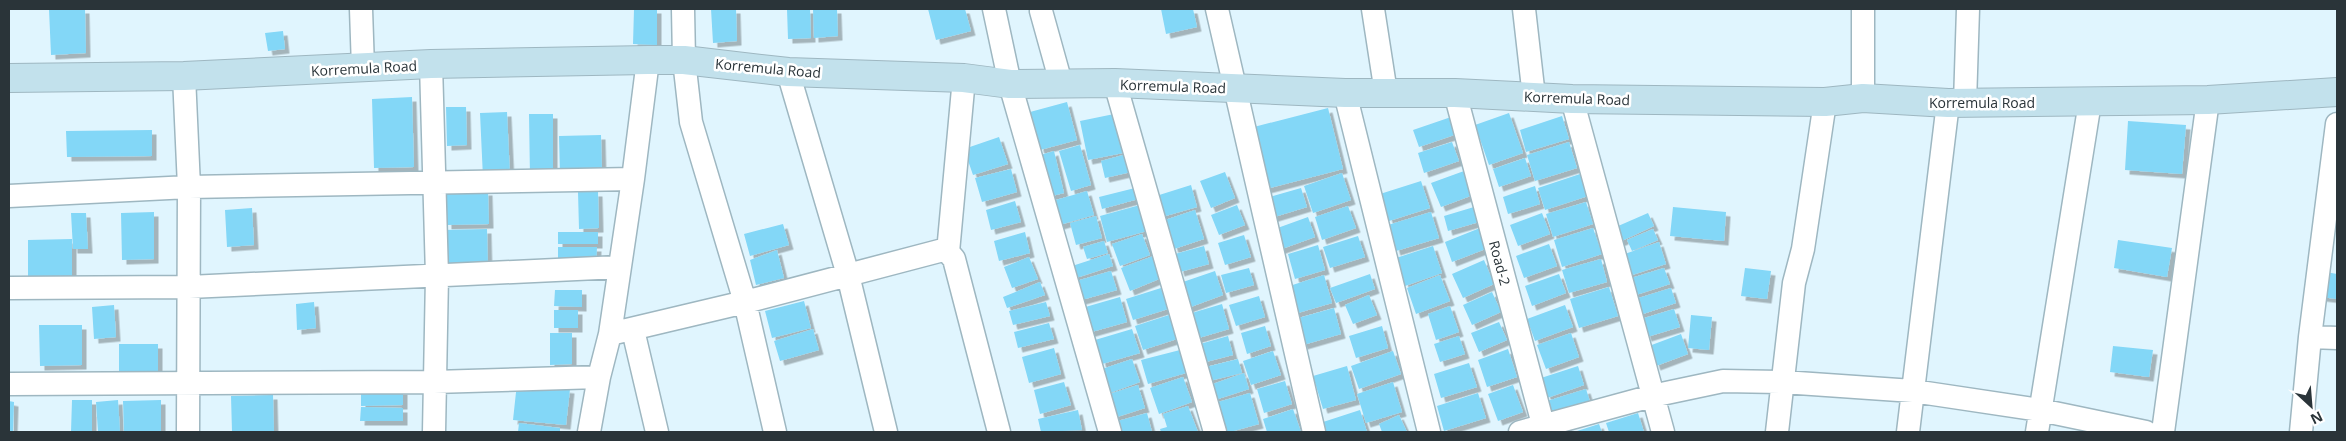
<svg xmlns="http://www.w3.org/2000/svg" width="2346" height="441" viewBox="0 0 2346 441" font-family="'Open Sans',sans-serif">
<defs>
<filter id="shadow"><feDropShadow dx="4.5" dy="4.5" stdDeviation="0" flood-color="#0004"/></filter>
</defs>
<rect width="100%" height="100%" fill="#e0f5fe"/>
<path fill="#83d7f7" filter="url(#shadow)" d="M49 9H85L86 53 51 55Z
M634 9H657V45L633 44Z
M711 9H736L737 41 713 43Z
M787 9H810L811 38 788 39Z
M813 9H837L838 36 814 38Z
M928 9H965L971 31 936 40Z
M1161 9H1193L1197 27 1166 34Z
M283 31 285 49 268 51 265 33Z
M412 97 414 167 374 168 372 99Z
M1067 102 1077 140 1040 150 1030 112Z
M446 107H466L467 145 447 146Z
M1328 108 1343 169 1266 189 1250 128Z
M507 112 510 176 483 178 480 113Z
M1119 113 1128 152 1088 160 1080 121Z
M1509 113 1523 153 1489 165 1475 125Z
M529 114H553V178H530Z
M1454 116 1460 133 1419 147 1413 130Z
M1562 116 1569 139 1526 152 1520 130Z
M2128 121 2186 125 2182 174 2125 170Z
M152 130V156L67 157 66 131Z
M601 135 602 173 560 175 559 136Z
M999 137 1008 164 973 175 964 149Z
M1452 142 1459 161 1424 173 1418 153Z
M1569 142 1577 168 1535 181 1527 155Z
M1080 145 1091 185 1071 191 1059 151Z
M1054 151 1064 193 1048 197 1037 156Z
M1127 154 1131 172 1105 178 1101 161Z
M1525 158 1531 176 1499 187 1493 169Z
M1011 169 1017 192 982 202 975 178Z
M1464 171 1473 195 1441 207 1431 183Z
M1225 172 1235 198 1211 208 1200 181Z
M1342 173 1351 200 1313 213 1304 186Z
M1580 174 1588 196 1545 210 1538 188Z
M1421 181 1430 208 1389 221 1380 194Z
M1191 185 1197 207 1162 217 1156 196Z
M1535 186 1540 204 1508 214 1503 197Z
M1139 187 1142 198 1102 209 1099 197Z
M1301 188 1307 207 1271 218 1266 198Z
M488 191 489 224 447 225 446 192Z
M1087 191 1094 215 1056 226 1049 202Z
M578 192H598L599 228 579 229Z
M1015 201 1021 222 991 230 986 210Z
M1586 202 1593 224 1553 237 1546 214Z
M1140 205 1147 231 1107 242 1100 216Z
M1237 205 1245 225 1219 235 1211 215Z
M1348 206 1356 228 1322 240 1315 217Z
M1474 207 1479 222 1448 231 1444 216Z
M1673 207 1726 212 1724 241 1670 236Z
M252 208 254 245 227 247 225 210Z
M1195 210 1204 239 1174 249 1165 220Z
M154 212V259L122 260 121 213Z
M1431 212 1439 238 1396 251 1388 225Z
M71 213H86L88 249H73Z
M1542 213 1550 234 1518 246 1510 225Z
M1648 213 1654 226 1615 244 1609 230Z
M1096 216 1102 238 1076 245 1070 223Z
M1308 217 1315 237 1279 250 1272 230Z
M783 224 789 245 750 256 744 234Z
M1480 228 1488 248 1452 262 1445 242Z
M1593 228 1602 254 1562 267 1554 240Z
M487 229 488 268 443 269 442 230Z
M1653 229 1658 240 1632 251 1627 240Z
M558 232H598V244H558Z
M1025 232 1030 253 999 261 994 241Z
M1142 234 1150 255 1120 266 1112 244Z
M1244 235 1251 257 1225 265 1218 243Z
M1358 236 1365 257 1330 268 1323 247Z
M72 239V280H28V240Z
M2118 240 2172 248 2167 277 2114 268Z
M1104 241 1108 253 1087 259 1083 247Z
M1659 242 1666 264 1626 277 1619 256Z
M1549 244 1557 266 1524 278 1516 256Z
M1318 245 1325 270 1295 279 1288 254Z
M1204 246 1209 264 1180 272 1175 254Z
M1433 246 1442 273 1405 286 1396 258Z
M558 247H597L596 266H558Z
M777 250 784 278 756 285 750 260Z
M1109 254 1113 266 1073 279 1069 267Z
M1156 255 1164 277 1130 291 1121 268Z
M1029 257 1038 279 1012 288 1004 267Z
M1601 259 1607 282 1569 293 1562 270Z
M1484 260 1494 284 1463 298 1452 274Z
M1249 268 1254 285 1226 293 1221 275Z
M1664 268 1670 284 1633 296 1628 279Z
M1745 268 1771 271 1767 299 1741 296Z
M1111 271 1117 290 1078 301 1073 282Z
M1215 271 1223 295 1188 308 1180 283Z
M2326 272 2337 274V299L2321 297Z
M1370 274 1375 289 1336 303 1330 288Z
M1559 274 1566 293 1532 306 1525 286Z
M1324 275 1332 303 1291 315 1283 288Z
M1440 275 1450 301 1416 314 1407 288Z
M1040 282 1045 295 1007 308 1003 297Z
M1609 287 1618 316 1579 328 1570 299Z
M1161 288 1168 309 1133 320 1126 299Z
M1671 288 1676 303 1637 316 1632 300Z
M555 290H582V307L554 306Z
M1492 292 1501 312 1472 325 1463 305Z
M1369 295 1377 315 1353 324 1345 305Z
M1259 296 1265 317 1236 326 1229 305Z
M1120 297 1127 322 1088 333 1082 308Z
M804 301 811 328 772 338 765 311Z
M314 302 316 328 297 330 296 304Z
M1046 302 1050 316 1013 325 1009 311Z
M1222 304 1229 329 1192 340 1185 315Z
M114 305 116 337 94 339 92 307Z
M1565 305 1573 327 1535 341 1527 319Z
M1450 306 1459 332 1436 340 1428 314Z
M1334 308 1341 334 1303 345 1295 319Z
M1674 309 1680 327 1647 337 1641 319Z
M554 310H578V328H554Z
M1169 315 1177 339 1143 350 1135 326Z
M1691 315 1712 317 1709 350 1688 348Z
M1499 322 1507 340 1479 352 1471 333Z
M1049 323 1054 339 1018 348 1014 332Z
M39 325H82V365L40 366Z
M1265 326 1271 346 1247 354 1241 333Z
M1382 326 1388 348 1356 358 1349 336Z
M813 329 819 350 780 361 774 341Z
M1132 329 1140 353 1102 364 1095 340Z
M550 333H572V364L550 365Z
M1571 333 1579 357 1546 369 1537 345Z
M1681 334 1688 354 1656 366 1649 346Z
M1228 336 1233 355 1198 364 1193 346Z
M1459 336 1465 354 1440 362 1434 344Z
M119 344H158V374H119Z
M2113 346 2153 350 2149 377 2110 372Z
M1054 348 1061 374 1029 383 1022 357Z
M1508 349 1517 377 1487 387 1478 360Z
M1180 350 1186 373 1148 384 1141 360Z
M1273 351 1281 375 1251 385 1243 361Z
M1393 351 1401 374 1359 389 1351 366Z
M1132 359 1140 382 1107 394 1099 370Z
M1238 359 1242 373 1201 383 1198 369Z
M1469 363 1477 387 1441 398 1434 374Z
M1347 366 1356 400 1323 409 1313 376Z
M1578 366 1584 385 1547 398 1541 378Z
M1244 373 1249 389 1215 400 1210 385Z
M1183 377 1192 402 1159 414 1150 388Z
M1285 381 1292 404 1264 413 1257 389Z
M1064 382 1071 405 1040 414 1034 390Z
M1393 382 1402 412 1366 423 1357 394Z
M517 383 570 389 566 425 513 420Z
M1138 385 1145 408 1114 418 1106 395Z
M1513 385 1523 412 1498 421 1488 394Z
M1586 389 1592 408 1554 421 1547 401Z
M361 390H403V405L361 406Z
M1250 393 1259 424 1230 432H1219L1211 404Z
M1478 393 1486 418 1444 431 1437 406Z
M273 395 274 432H232L231 396Z
M72 400H92V432H71Z
M118 400 120 432H98L96 402Z
M161 400V432H124L123 401Z
M9 401 14 402 13 432H9Z
M1188 406 1198 432H1161L1160 429 1167 427 1163 414Z
M361 407 403 408V421H360Z
M1293 409 1301 432H1267L1263 419Z
M1078 410 1082 430 1041 432 1038 419Z
M1360 410 1367 432H1323L1320 423Z
M1147 413 1152 432H1117L1114 422Z
M1638 413 1644 432H1609L1606 423Z
M1399 415 1407 432H1382L1379 424Z
M519 423 560 428V432H518Z
M1599 424 1602 432H1574Z"/>
<g fill="none" stroke-linecap="round" stroke-linejoin="round">
<defs>
<path id="street" d="M361 9 363 68
M683 9 684 60 691 122 745 302 775 432
M994 9 1010 84 1110 432
M1217 9 1314 432
M1373 9 1386 93
M1524 9 1534 97
M1863 9V98
M1041 11 1061 83
M431 64 437 276 434 432
M788 72 848 275 886 432
M184 76 189 187 188 432
M1115 83 1215 432
M1345 93 1429 432
M1455 93 1545 432
M1572 99 1663 432
M1965 103 1968 9
M9 196 189 187 633 179
M948 252 964 78
M9 288 189 287 619 267
M633 330 657 432
M610 334 745 302 943 250 948 252 954 259 999 432
M2310 337 2337 338
M9 384 434 382 599 377
M589 432 599 377 610 334 633 179 648 60
M1520 432 1652 396 1723 381 1783 382 1913 391 2040 410 2146 432
M1777 432 1794 283 1803 249 1825 102
M1908 432 1948 103
M2037 432 2090 102
M2163 432 2208 100
M2301 432 2310 337 2337 124"/>
<path id="secondary" d="M9 78 184 76 431 64 648 60H684L788 72 964 78 1010 84 1115 83 1345 93H1455L1572 99 1825 102 1863 98 1948 103 2208 100 2337 92"/>
</defs>
<use href="#street" stroke="#9eb7c1" stroke-width="25"/>
<use href="#secondary" stroke="#9eb7c1" stroke-width="30"/>
<use href="#street" stroke="#fff" stroke-width="22"/>
<use href="#secondary" stroke="#c2e1ec" stroke-width="28"/>
</g>
<g text-anchor="middle" dominant-baseline="central" stroke-width="5" stroke-linejoin="round" paint-order="stroke">
<g font-size="14" fill="#2a3439" stroke="#fff">
<text transform="translate(364 68) rotate(-3)">Korremula Road</text>
<text transform="translate(768 68) rotate(5)">Korremula Road</text>
<text transform="translate(1173 86) rotate(2)">Korremula Road</text>
<text transform="translate(1577 98) rotate(2)">Korremula Road</text>
<text x="1982" y="102">Korremula Road</text>
<text transform="translate(1500 263) rotate(75)">Road-2</text>
</g>
</g>
<rect width="2346" height="441" fill="none" stroke="#2a3439" stroke-width="20"/>
<g transform="translate(2311 406) rotate(154)" stroke="#ffffff" stroke-width="4" paint-order="stroke">
<path d="M0-4L9 19L0 12L-9 19Z" fill="#2a3439"/>
<text y="-8" font-size="14" font-weight="bold" text-anchor="middle" fill="#2a3439">N</text>
</g>
</svg>
